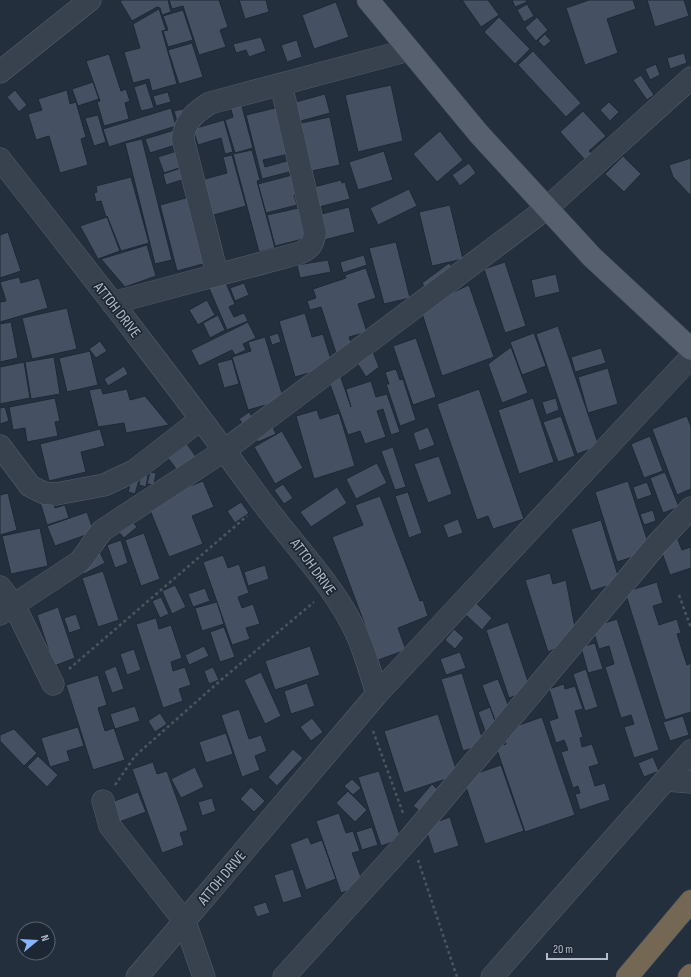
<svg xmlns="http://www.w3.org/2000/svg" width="691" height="977" viewBox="0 0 691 977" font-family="'Sofia Sans Condensed',sans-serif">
<rect width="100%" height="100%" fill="#242f3e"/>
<path fill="#455162" stroke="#1f2835" d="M122 0H168L171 12 162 15 160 8 157 7 132 21 120 1Z
M169 0H219L228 27 220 30 226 47 199 55 183 6 172 9Z
M239 0H266L269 12 245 19Z
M462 0H488L499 15 481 27Z
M512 0H526L527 2 515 7Z
M589 0H633L636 9 607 19 618 53 585 65 566 8Z
M647 0H684L689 16 655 27Z
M336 2 349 37 314 49 302 15Z
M527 4 534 16 524 22 517 10Z
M159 9 166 30 162 31 177 84 152 91 149 79 133 83 124 52 140 48 133 24Z
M183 10 193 40 168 47 163 31 168 30 163 16Z
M499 17 530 49 515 64 484 32Z
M537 17 548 30 536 41 525 28Z
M545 34 551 41 544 47 538 41Z
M261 37 266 51 249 57 246 50 236 53 233 44Z
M297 40 302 57 287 62 281 45Z
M192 43 203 77 179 84 168 50Z
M533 51 581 103 566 117 518 65Z
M684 53 687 63 670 69 667 58Z
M109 54 121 91 126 89 130 101 125 103 129 119 104 126 97 102 100 101 86 61Z
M656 64 660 75 650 80 645 69Z
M641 75 654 95 647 100 633 80Z
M93 82 99 99 78 106 72 89Z
M146 83 154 108 141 111 134 87Z
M391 85 403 141 358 152 345 95Z
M15 90 27 105 19 112 7 97Z
M67 90 70 104 76 102 86 137 81 139 88 165 60 173 49 136 36 140 28 114 42 110 38 99Z
M168 92 171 102 156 106 153 96Z
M325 94 330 113 297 122 292 103Z
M240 99 253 148 235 153 225 120 233 117 229 102Z
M609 102 619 112 610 121 600 110Z
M171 108 176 126 109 147 103 129Z
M275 108 283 113 293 153 263 160 265 167 294 159 297 170 262 179 246 115Z
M182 109 186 123 178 125 174 111Z
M583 111 606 136 589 151 593 155 586 161 560 132Z
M98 115 106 142 94 146 85 118Z
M330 117 340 165 302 173 292 125Z
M224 120 233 152 225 154 221 138 198 145 193 129Z
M178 129 182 143 150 153 145 139Z
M440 131 463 160 437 182 413 154Z
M142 139 172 260 155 264 125 143Z
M183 149 188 165 164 173 158 157Z
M252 150 260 180 257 181 275 248 259 252 233 154Z
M384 151 393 180 358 190 349 162Z
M232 155 246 206 210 216 201 180 227 173 223 157Z
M623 156 641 174 624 192 605 174Z
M691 158V196L673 177 669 165Z
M469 163 476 173 460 186 452 175Z
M181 168 185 179 166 185 163 174Z
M296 174 301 194 294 195 297 205 266 213 258 184Z
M131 177 149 243 121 251 107 216 106 217 101 201 96 202 94 193 97 192 96 186Z
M341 180 342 183 345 182 350 199 315 208 310 188Z
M409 189 417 206 378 225 370 208Z
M193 196 210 262 177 271 160 205Z
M450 205 463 259 432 266 419 212Z
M303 207 311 237 275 246 267 215Z
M349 207 355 232 320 241 314 216Z
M107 217 120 251 98 259 80 226Z
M8 232 21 271 0 278V235Z
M396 242 410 298 384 304 369 248Z
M147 245 156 276 125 287 101 259Z
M364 255 367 265 343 273 340 262Z
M328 260 331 272 300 278 297 265Z
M505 262 526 326 505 333 484 269Z
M449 263 457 274 429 294 422 283Z
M366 268 376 298 358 304 367 332 349 337 355 354 338 359 321 307 310 310 307 301 316 298 313 289 346 278 345 275Z
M222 274 235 304 229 307 234 317 244 313 248 321 227 330 206 281Z
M556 274 560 292 535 298 531 280Z
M19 277 21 283 39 278 48 308 0 322V302L6 301 0 282Z
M244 283 249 295 235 301 230 288Z
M469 285 494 357 442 376 420 307Z
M207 300 215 315 198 325 189 310Z
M67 308 77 349 32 359 22 318Z
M305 313 312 337 323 334 333 366 295 377 279 321Z
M218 315 225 330 210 338 203 323Z
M11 322 18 358 0 362V324Z
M248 322 256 338 243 344 246 350 235 355 232 350 199 366 191 350Z
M558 326 599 446 577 454 536 334Z
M278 333 281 342 272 345 269 336Z
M534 333 546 366 522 375 510 342Z
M265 337 284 400 248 410 232 357 251 351 248 342Z
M416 338 436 397 413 405 393 346Z
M100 341 107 351 96 358 89 349Z
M371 347 379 367 366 377 354 358Z
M511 347 528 393 502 403 488 364Z
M601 348 606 363 575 372 571 357Z
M90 351 98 385 67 392 59 358Z
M54 357 60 394 31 399 25 362Z
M232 359 239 384 224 388 217 363Z
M24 362 30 398 0 404V367Z
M124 366 128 374 108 386 104 379Z
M608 368 618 404 588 413 578 377Z
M396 369 400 380 403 379 416 420 400 426 386 384H389L385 372Z
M339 372 351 407 346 389 371 381 376 397 387 394 400 432 391 435 383 409 377 411 386 437 365 444 360 431 348 435 327 376Z
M101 388 103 394 127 389 130 400 145 396 169 425 126 433 124 423 98 427 89 390Z
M479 389 524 519 493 529 488 516 477 520 437 404Z
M55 398 60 421 55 422 58 436 27 442 25 428 13 430 9 407Z
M533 398 554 462 519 474 498 410Z
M556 398 559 410 546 415 542 402Z
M5 407 9 421 0 424V408Z
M317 410 320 419 339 413 355 466 314 479 296 416Z
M249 412 258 424 248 431 239 419Z
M561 416 575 456 558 462 543 422Z
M687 416 691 427V489L677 495 652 429Z
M272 425 276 434 258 442 254 434Z
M428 427 435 445 419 451 413 433Z
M100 429 105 446 81 452 86 472 49 481 40 444Z
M282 431 303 468 275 484 254 447Z
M650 436 663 471 644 478 631 444Z
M187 444 199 461 180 474 168 458Z
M393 447 406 487 395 490 381 451Z
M439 456 452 494 428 503 414 464Z
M377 463 387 483 356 499 346 479Z
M150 472 156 473 154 485 147 484Z
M665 472 679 507 663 513 650 478Z
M141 474 148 476 146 487 139 485Z
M132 478 139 480 135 494 128 492Z
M203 481 214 507 192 516 203 544 169 557 147 503Z
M628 481 651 551 617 562 595 492Z
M647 482 652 495 637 500 633 487Z
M283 484 293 498 284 504 274 490Z
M337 487 347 503 311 527 300 512Z
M408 492 422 533 409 538 395 496Z
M8 493 17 530 0 535V495Z
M380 496 420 601 423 600 428 616 398 628 406 650 378 660 332 537 363 525 355 505Z
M52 499 55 508 65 505 69 518 47 525 40 502Z
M241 502 249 513 235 523 227 511Z
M653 510 656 521 644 525 640 514Z
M87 512 94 532 55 546 47 526Z
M458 519 463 533 448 538 443 525Z
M131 520 137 527 124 538 118 531Z
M601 520 620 582 591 591 571 529Z
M40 528 48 566 11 574 2 536Z
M144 533 160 579 141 586 125 540Z
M676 535 682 550 691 547V568L670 575 660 547Z
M121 540 128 563 115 568 107 545Z
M98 548 105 563 84 574 80 563Z
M223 555 228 568 239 564 249 593 238 597 242 608 253 604 260 624 246 628 250 639 232 645 203 562Z
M265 565 269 579 248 586 244 572Z
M103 571 119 620 98 627 82 578Z
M550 573 553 584 566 580 577 638 548 652 525 580Z
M657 582 663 603 653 606 659 625 677 619 681 633 677 634 687 665 691 663V712L665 720 625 592Z
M175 585 186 607 172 614 162 591Z
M205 588 210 601 193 607 188 594Z
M161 597 169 614 160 618 152 601Z
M217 602 224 624 202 631 195 608Z
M475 602 492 618 482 630 465 614Z
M58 607 75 658 54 666 37 615Z
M76 614 81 629 69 633 64 618Z
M156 618 159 629 171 625 182 658 171 662 173 671 185 667 191 685 179 689 183 701 163 708 136 624Z
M617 619 659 750 634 758 624 727 634 724 631 715 621 718 605 667 614 664 609 646 599 649 592 627Z
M508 622 531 690 509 698 486 630Z
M224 627 235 657 220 662 210 632Z
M454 629 464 638 455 649 445 640Z
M595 643 603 669 588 673 581 647Z
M204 646 209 656 189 665 185 655Z
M310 646 320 675 275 690 265 661Z
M134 649 141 670 127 675 120 654Z
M460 652 466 668 446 675 440 659Z
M116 666 124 689 112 693 104 671Z
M213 667 219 680 209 684 204 671Z
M586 669 598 707 585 711 573 674Z
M261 672 281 716 265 724 244 680Z
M462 673 484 744 463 751 441 679Z
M98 675 107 705 98 708 105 731 114 728 125 760 93 770 66 685Z
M498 679 513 717 496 723 482 685Z
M307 683 315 706 291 714 284 691Z
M564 684 565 689 575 686 583 709 575 711 583 737 580 738 582 747 592 744 599 764 589 767 595 786 605 783 610 800 580 810 575 794 580 793 578 786 573 788 561 752 568 750 564 740 556 743 549 721 558 718 549 689Z
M135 706 140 721 115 729 110 714Z
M490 707 499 732 487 736 478 712Z
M239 709 249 739 261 735 267 751 255 756 260 770 242 777 221 715Z
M160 713 167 724 155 732 148 721Z
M438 714 458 775 404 793 384 731Z
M683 716 689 735 670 741 663 722Z
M542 717 575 815 525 832 496 747 506 744 502 731Z
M312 718 323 732 311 741 300 727Z
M78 727 84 746 67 751 70 761 50 767 41 738Z
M14 729 37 753 24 766 0 741V735Z
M226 733 233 754 206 763 199 742Z
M293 749 303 758 277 786 268 777Z
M38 756 58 775 47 787 27 767Z
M653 757 659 771 644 777 638 763Z
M153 762 157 774 167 771 188 830 180 833 184 845 162 853 132 769Z
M501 765 524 831 485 844 463 778Z
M195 767 204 787 181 798 171 779Z
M379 771 401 839 381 846 358 777Z
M352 779 361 788 353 795 344 786Z
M432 784 443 795 425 815 413 806Z
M251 787 265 801 254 812 240 799Z
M348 791 367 810 355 822 336 803Z
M138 792 146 812 119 822 112 802Z
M212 798 216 811 202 816 198 802Z
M339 813 346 833 353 831 360 851 352 853 364 885 341 893 316 821Z
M450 817 459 846 434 854 425 826Z
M372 827 378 845 362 850 356 832Z
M308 837 311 844 322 840 336 879 306 890 290 844Z
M293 869 302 897 283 903 274 875Z
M266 902 270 913 257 917 253 906Z"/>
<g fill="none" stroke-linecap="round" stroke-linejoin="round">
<defs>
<path id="minor" d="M0 72 90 0
M0 159C88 271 176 383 259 498 288 538 324 574 348 617 362 641 369 668 377 694L137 977
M217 274 183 139C184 121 196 112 210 103L409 50
M112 303 300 253C310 248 313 245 315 233L281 84
M0 446 30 486 44 493 56 494 104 485 134 471 201 419
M0 587 14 605 53 684
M0 614 79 562C89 552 93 540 103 530L225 450 547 208 691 78
M377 694 691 357
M665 780 691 782
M103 801 110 826 185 922 204 977
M284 977 411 837 657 544 691 508
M492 977 691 751"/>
<path id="major" d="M368 0 479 134 592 257 691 349"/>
<path id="highway" d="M627 977 691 901
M689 977 691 975"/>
</defs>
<use href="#minor" stroke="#565f6c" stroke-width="23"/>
<use href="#major" stroke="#414a57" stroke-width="23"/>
<use href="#highway" stroke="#434c59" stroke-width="23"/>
<path stroke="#44595c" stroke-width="2.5" stroke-dasharray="3 3" stroke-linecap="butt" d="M679 595 691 628
M69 669 247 516
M373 731 403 813
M115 785 135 756 221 680 314 602
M418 860 457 977"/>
<use href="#minor" stroke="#38414e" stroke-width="22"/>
<use href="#major" stroke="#56606e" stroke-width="22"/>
<use href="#highway" stroke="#746855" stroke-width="22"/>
</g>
<g text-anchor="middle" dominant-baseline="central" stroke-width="3.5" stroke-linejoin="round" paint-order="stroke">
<g font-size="15" fill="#b4bcc9" stroke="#1d2633">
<text transform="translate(117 310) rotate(52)">ATTOH DRIVE</text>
<text transform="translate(313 567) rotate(54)">ATTOH DRIVE</text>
<text transform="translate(222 878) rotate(-50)">ATTOH DRIVE</text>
</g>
</g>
<g transform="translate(36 941) rotate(72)"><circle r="19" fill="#1d2633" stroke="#59626f"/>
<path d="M0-3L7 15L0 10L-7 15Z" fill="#8ab4f8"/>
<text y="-6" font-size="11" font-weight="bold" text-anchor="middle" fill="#b4bcc9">N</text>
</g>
<path d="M547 953v6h60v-6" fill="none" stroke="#b4bcc9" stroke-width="2"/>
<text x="553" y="953" font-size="12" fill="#b4bcc9" stroke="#1d2633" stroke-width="3" paint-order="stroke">20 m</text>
</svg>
